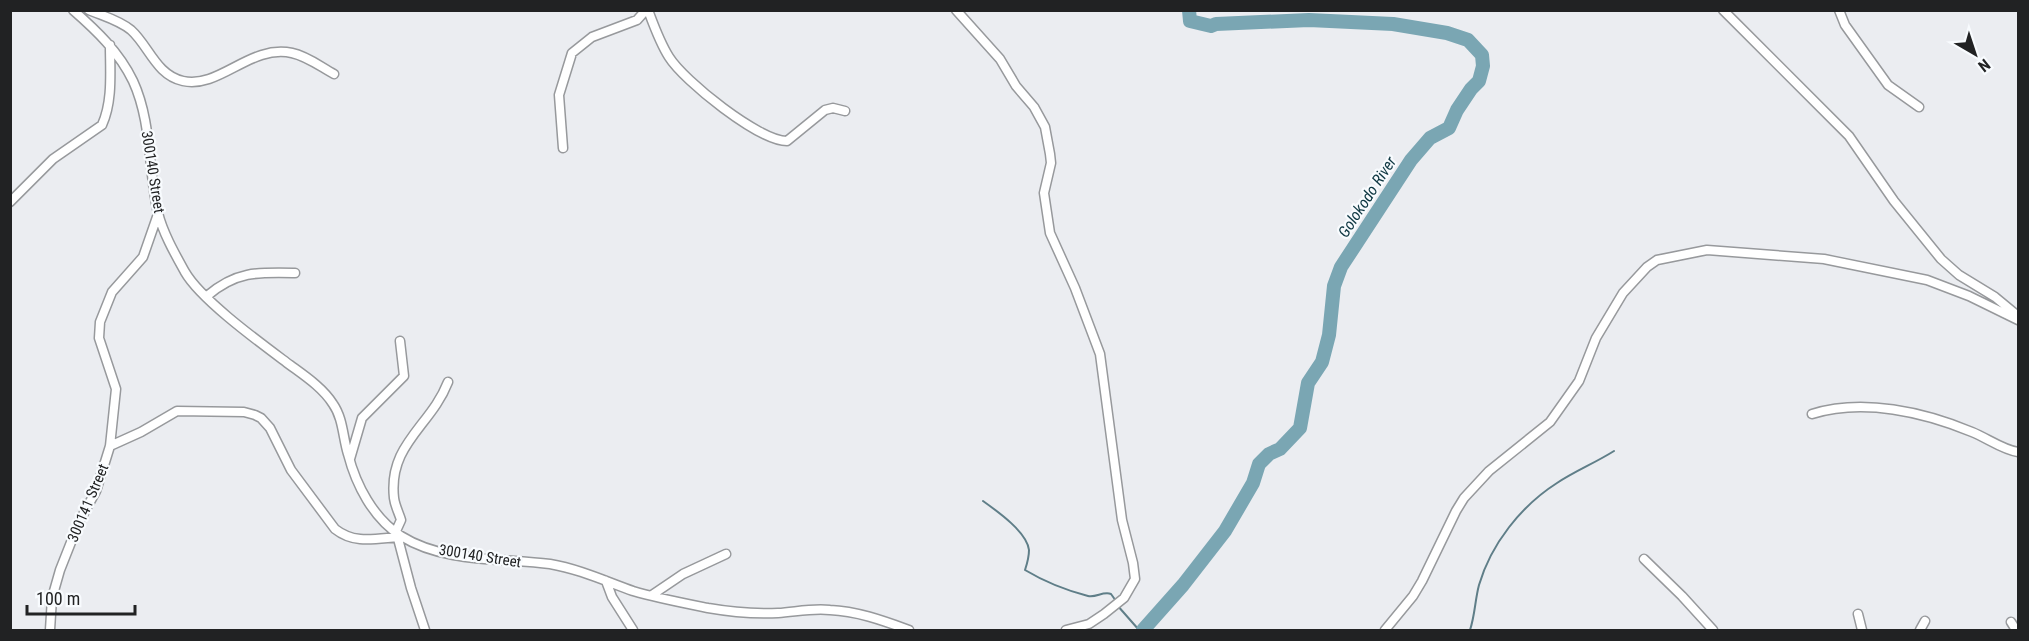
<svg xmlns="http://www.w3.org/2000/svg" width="2029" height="641" viewBox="0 0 2029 641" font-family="'Roboto Condensed',sans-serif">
<rect width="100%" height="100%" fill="#ebedf1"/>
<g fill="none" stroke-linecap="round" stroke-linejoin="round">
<path stroke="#5f7e88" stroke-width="2" d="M983 501C997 511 1027 532 1029 550 1029 557 1027 564 1025 570 1045 582 1065 590 1088 596 1096 598 1103 591 1111 594L1116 601
M1117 605 1139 630
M1470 630C1475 615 1475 600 1479 585 1491 544 1521 506 1557 483 1575 471 1595 463 1614 451"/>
<path stroke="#7aa6b3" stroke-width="14" d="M1143 630 1183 585 1225 531 1253 483 1259 464 1269 454 1280 449 1300 428 1308 383 1322 362 1329 335 1334 286 1341 267 1411 160 1430 138 1449 128 1457 110 1471 89 1479 81 1483 66 1482 55 1468 40 1447 33 1393 24 1309 20 1216 24 1211 26 1190 21 1189 10"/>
<defs>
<path id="minor" d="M73 10C97 31 119 52 133 81 152 122 148 170 158 213 163 233 175 254 185 272 201 300 262 344 290 365 305 376 323 388 333 404 343 418 343 438 348 454 356 485 373 518 401 536 444 563 501 558 550 564 579 569 605 581 633 591 657 598 683 603 708 608 731 612 754 614 778 613 795 612 812 608 830 610 857 611 884 621 909 630
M89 10C103 16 119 20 131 30 149 46 156 75 183 81 220 89 250 44 292 53 307 56 321 67 334 74
M648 10C654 26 660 43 669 57 684 81 759 141 787 141L825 110 833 108 845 111
M956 10 1000 59 1016 86 1034 107 1045 127 1050 154 1051 163 1044 193 1050 233 1075 288 1100 354 1122 520 1133 563 1135 579 1124 598 1104 614 1089 624 1066 630
M1723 10 1849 136 1894 201 1941 259 1959 275 1995 297 2018 316
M1839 10 1845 25 1888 85 1919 107
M563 148 559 95 572 53 592 37 637 20 646 10
M10 202 53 159 102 125C113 101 110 71 110 45
M207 296C236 271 258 272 295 273
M1812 414C1863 398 1924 412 1972 432 1987 438 2003 450 2018 452
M110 446 141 432 177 411 244 412 255 415 261 418 270 428 291 470 335 529C354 544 374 539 397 537
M350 459 362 418 404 376 400 341
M1644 559 1682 596 1713 630
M606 581 612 597 633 630
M652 595 683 574 726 554
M1858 614 1862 630
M2011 622 2016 630
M50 630 52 598 60 570 79 522 96 491 110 446 116 389 99 338 100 322 112 292 143 257 158 214
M425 630 411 588 396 531 401 520C399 513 395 506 394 498 388 444 431 426 448 382
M1385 630 1413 596 1422 581 1456 511 1464 498 1489 471 1550 422 1579 381 1596 338 1623 293 1647 267 1657 260 1707 250 1824 259 1927 280 1969 296 2018 320
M1920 630 1925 621"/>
</defs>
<use href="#minor" stroke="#97999c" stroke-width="11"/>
<use href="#minor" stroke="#fff" stroke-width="8"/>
</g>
<g text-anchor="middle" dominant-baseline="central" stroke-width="4.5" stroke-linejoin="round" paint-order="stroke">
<g font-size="15" fill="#212223" stroke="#f8fbfe">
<text transform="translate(153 172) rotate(81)">300140 Street</text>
<text transform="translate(88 503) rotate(-67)">300141 Street</text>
<text transform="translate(480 556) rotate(9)">300140 Street</text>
</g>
<g font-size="16" font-style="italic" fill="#0e3742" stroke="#f8fbfe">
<text transform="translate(1367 197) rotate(-57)">Golokodo River</text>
</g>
</g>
<rect width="2029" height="641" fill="none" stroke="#212223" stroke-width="24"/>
<g transform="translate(1975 54) rotate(141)" stroke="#f8fbfe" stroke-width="4.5" paint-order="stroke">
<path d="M0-4.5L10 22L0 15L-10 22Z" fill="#212223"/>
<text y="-9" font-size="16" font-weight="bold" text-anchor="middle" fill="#212223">N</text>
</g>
<path d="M27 605v9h108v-9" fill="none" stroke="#212223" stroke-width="3"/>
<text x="36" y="605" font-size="18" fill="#212223" stroke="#f8fbfe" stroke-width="4.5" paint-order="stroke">100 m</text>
</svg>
